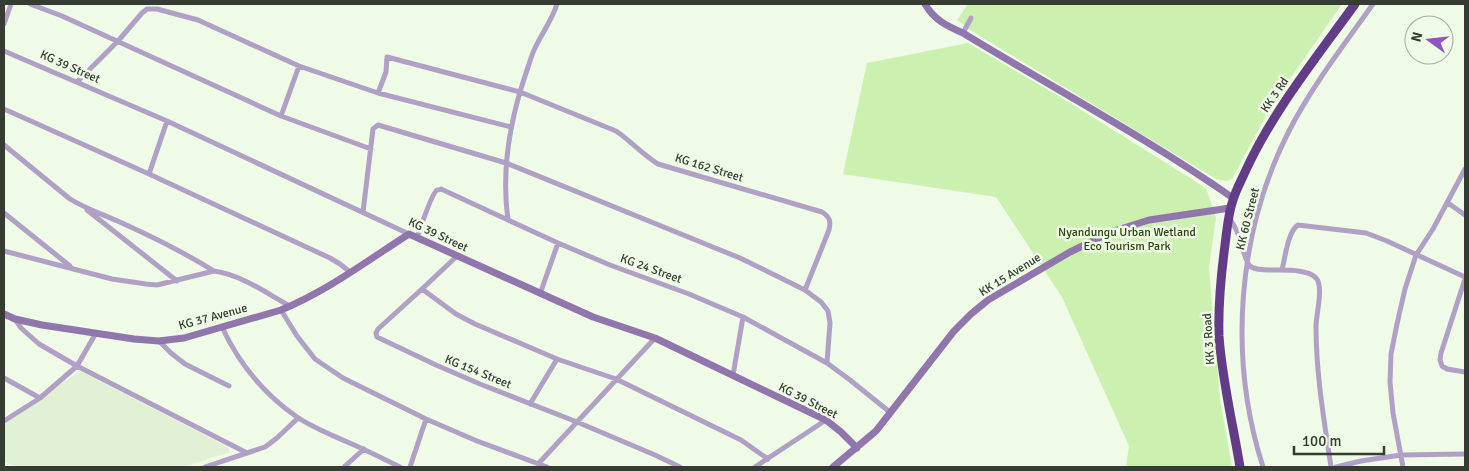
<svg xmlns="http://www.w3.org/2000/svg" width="1469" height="471" viewBox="0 0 1469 471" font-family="Signika,sans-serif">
<rect width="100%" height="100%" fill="#effbe6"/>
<path fill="#e1f1d6" d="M80 371 222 444 228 448 230 452 183 467H17L4 462V422Z"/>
<path fill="#cbf0af" d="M968 4H1342L1271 106 1232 179 1226 181 1216 179 970 30 957 20Z
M968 43 1062 98 1206 188 1216 218 1209 267 1220 399 1232 467H1126L1129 446 1062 297 996 197 843 174 867 63Z"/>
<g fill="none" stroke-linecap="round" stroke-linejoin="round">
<path stroke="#b1a0c5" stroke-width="5" d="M30 4 62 16 281 116 371 149
M557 4C552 20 542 33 535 48 531 56 529 65 526 73 510 120 501 170 508 220L558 243 610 265 689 294 743 317 827 363 850 380 891 413
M4 24 11 4
M963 33 971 18
M4 51 167 121 409 234
M77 82 118 41 142 13 147 9H157L198 20 299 66 378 93 511 127
M378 93 386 72 387 57 520 92 616 131C631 141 643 155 658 164L822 212C830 217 831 221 829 230L805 290
M4 109 149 174 330 258 340 264 350 272
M281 116 299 66
M4 145 70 199C86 209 105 215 122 223 153 237 185 253 214 271
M149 174 167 121
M1448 203 1465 215
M87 210 177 281
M363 212 373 129 378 125 506 163 740 258 805 290 821 302 828 311 830 323 827 363
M4 213 70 266
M1229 217C1232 223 1236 228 1238 234 1242 242 1244 260 1250 266 1259 275 1304 264 1316 278 1324 286 1316 315 1316 326 1316 374 1324 420 1331 467
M417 238C420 230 431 194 437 190 438 190 440 190 441 189L508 220
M4 251 112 279 146 284 157 285 214 271C242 275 266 293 290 306
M457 256 422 289 378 329 376 333 377 337 436 365 480 384 577 422 655 455 680 467
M1282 270C1285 258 1288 231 1298 225L1366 233 1387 241 1465 277
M1465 279 1441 353 1440 360 1442 366 1447 369 1465 372
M422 289 456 314 475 324 557 359 616 379 741 440 768 459
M540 294 558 243
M281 310 297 336 315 359 343 378 426 419 477 441 547 467
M15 319 21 328 39 344 77 366 247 453
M222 327C239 364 264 394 297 417 312 427 329 434 345 441 364 449 382 458 400 467
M159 341 171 353 185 364 229 386
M733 375 743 317
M4 378 40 398
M530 404 557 359
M4 421 40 398 77 366 96 333
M538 464 655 338
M205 467 265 447 277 438 298 418
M344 467 364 449
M410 467 426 419
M755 467 826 420
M1263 467C1228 358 1237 233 1289 131 1312 86 1344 45 1373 4
M1336 467 1361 461 1401 455 1465 454
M1403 467 1393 413 1390 382 1391 354 1397 324 1405 289 1416 255 1433 229 1465 169"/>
<path stroke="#9076ac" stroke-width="7" d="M925 4C934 20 947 26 963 33 1053 88 1147 138 1233 198
M4 314 15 319 42 325 134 339 159 341 184 338 281 310C327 291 367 261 409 234L593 317 655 338 826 420 841 432 857 448
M833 467 876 431 954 331 971 314 988 300 1070 252 1111 232 1149 220 1230 208"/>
<path stroke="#633c88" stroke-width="9" d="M1240 467C1233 424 1222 380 1219 336 1218 305 1221 275 1225 245 1227 230 1228 214 1233 200 1236 190 1241 181 1245 172 1273 111 1316 58 1355 4"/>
</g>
<g text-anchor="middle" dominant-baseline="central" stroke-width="5" stroke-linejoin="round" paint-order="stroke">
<g font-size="12" fill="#363b33" stroke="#effbe6">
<text transform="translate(70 67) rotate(24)">KG 39 Street</text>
<text transform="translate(1275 95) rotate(-56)">KK 3 Rd</text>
<text transform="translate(709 168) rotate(17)">KG 162 Street</text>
<text transform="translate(1248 219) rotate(-76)">KK 60 Street</text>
<text transform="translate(438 235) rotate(25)">KG 39 Street</text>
<text transform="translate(651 269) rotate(20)">KG 24 Street</text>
<text transform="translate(1010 275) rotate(-32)">KK 15 Avenue</text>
<text transform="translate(213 317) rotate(-15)">KG 37 Avenue</text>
<text transform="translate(1209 339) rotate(-94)">KK 3 Road</text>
<text transform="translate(478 372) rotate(22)">KG 154 Street</text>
<text transform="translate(808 401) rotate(27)">KG 39 Street</text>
</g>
<g font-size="12" fill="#294608" stroke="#effbe6">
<text x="1127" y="232">Nyandungu Urban Wetland<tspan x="1127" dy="14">Eco Tourism Park</tspan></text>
</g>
</g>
<rect width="1469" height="471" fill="none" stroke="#363b33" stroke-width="10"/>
<g transform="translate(1429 40) rotate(285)"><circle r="24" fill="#effbe6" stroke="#a5ae9e"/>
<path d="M0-4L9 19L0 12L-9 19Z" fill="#9152c8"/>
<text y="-8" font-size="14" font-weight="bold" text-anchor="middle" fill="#363b33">N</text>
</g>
<path d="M1294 446v8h90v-8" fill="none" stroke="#363b33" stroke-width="2.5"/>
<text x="1302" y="446" font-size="15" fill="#363b33" stroke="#effbe6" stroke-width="4" paint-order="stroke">100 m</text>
</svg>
